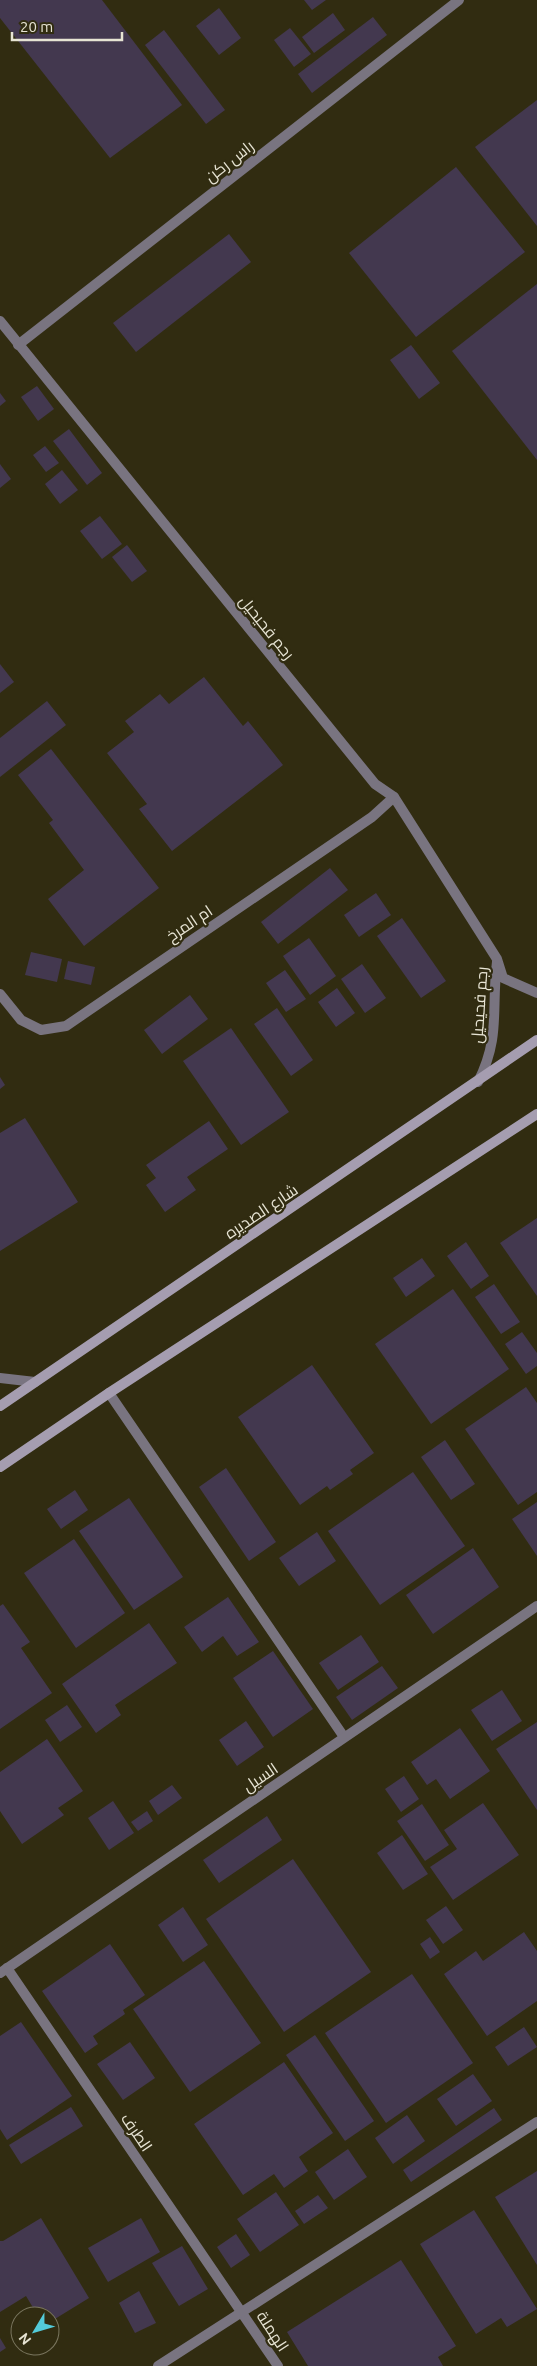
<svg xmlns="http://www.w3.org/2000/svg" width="537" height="2366" font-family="Ubuntu,Cairo,sans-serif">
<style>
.building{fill:#43384f}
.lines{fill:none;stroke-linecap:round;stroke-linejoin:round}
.pedestrian{stroke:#797480;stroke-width:10}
.minor{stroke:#797480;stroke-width:10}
.secondary{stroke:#a59db0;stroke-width:10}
.labels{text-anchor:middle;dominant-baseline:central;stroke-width:4.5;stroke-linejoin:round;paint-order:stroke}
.street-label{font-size:16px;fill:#e7e4d4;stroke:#312c11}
</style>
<rect width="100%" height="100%" fill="#312c11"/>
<g class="building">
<polygon points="0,0 102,0 182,105 110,158 0,18"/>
<polygon points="304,0 326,0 312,10"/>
<polygon points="219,8 241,38 219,55 196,26"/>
<polygon points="333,13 345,30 314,53 302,37"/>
<polygon points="373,17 387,35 312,93 298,74"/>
<polygon points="290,28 311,54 294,67 274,40"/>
<polygon points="164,30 225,110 206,124 145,45"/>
<polygon points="537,100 537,226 475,147"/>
<polygon points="456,167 525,252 416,337 349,253"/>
<polygon points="229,234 251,262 136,352 113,323"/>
<polygon points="537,284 537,460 452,351"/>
<polygon points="411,345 440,383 419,399 390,360"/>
<polygon points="37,386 54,409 38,421 21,397"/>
<polygon points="0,393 6,401 0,406"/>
<polygon points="69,429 102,473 87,485 53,441"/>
<polygon points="45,446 59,463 46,472 33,455"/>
<polygon points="0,464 11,479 0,488"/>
<polygon points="62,470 78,490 60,504 45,484"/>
<polygon points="100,516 122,544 102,559 80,531"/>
<polygon points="127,545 147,571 132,582 112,557"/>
<polygon points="0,664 14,682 0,693"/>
<polygon points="204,677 243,726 248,721 283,765 172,851 139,809 147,804 107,753 134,732 125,721 160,694 169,704"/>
<polygon points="47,701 66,725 0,777 0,738"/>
<polygon points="51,749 159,888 84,946 48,899 84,870 49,823 53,820 18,775"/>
<polygon points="330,868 348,890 278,944 261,922"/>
<polygon points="376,893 391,915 359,937 344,915"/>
<polygon points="402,918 446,981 421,998 377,936"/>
<polygon points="309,938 336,976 310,995 283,956"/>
<polygon points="31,952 62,959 57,982 25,975"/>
<polygon points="68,961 95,967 91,985 64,979"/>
<polygon points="362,964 386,998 365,1013 341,979"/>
<polygon points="285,970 306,999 286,1012 266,983"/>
<polygon points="337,988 355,1013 336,1027 318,1002"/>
<polygon points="190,995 208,1019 162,1054 144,1030"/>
<polygon points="277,1008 313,1060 291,1076 254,1024"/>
<polygon points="231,1028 289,1112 241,1145 183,1061"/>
<polygon points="0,1077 5,1085 0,1089"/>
<polygon points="25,1118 78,1202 0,1251 0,1133"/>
<polygon points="209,1121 228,1149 187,1177 196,1190 165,1212 146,1185 156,1178 146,1165"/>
<polygon points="537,1218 537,1296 500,1243"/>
<polygon points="466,1242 489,1276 471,1289 447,1256"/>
<polygon points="422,1258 435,1276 406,1297 393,1278"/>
<polygon points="494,1284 520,1322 501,1334 475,1297"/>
<polygon points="453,1289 509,1369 431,1424 375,1344"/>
<polygon points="522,1332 537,1353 537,1366 526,1374 505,1344"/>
<polygon points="312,1365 374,1453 350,1470 353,1474 330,1490 327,1486 300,1505 238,1417"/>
<polygon points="526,1387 537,1403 537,1492 518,1505 465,1429"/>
<polygon points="445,1440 475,1484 451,1500 421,1457"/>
<polygon points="226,1468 276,1542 249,1561 199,1487"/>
<polygon points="413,1472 465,1546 380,1605 328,1531"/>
<polygon points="75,1490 88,1510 61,1529 47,1509"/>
<polygon points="129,1498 183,1577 134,1610 79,1531"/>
<polygon points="537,1502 537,1556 512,1519"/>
<polygon points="317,1532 336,1561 299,1586 279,1558"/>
<polygon points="74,1539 125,1613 76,1648 24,1573"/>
<polygon points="473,1548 499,1587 433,1634 406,1595"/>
<polygon points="228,1597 259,1642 237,1656 223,1636 202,1652 184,1627"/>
<polygon points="3,1604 30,1642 21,1648 52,1693 0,1729 0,1606"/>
<polygon points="149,1623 177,1663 115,1705 121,1715 96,1733 62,1684"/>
<polygon points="361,1635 379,1662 338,1690 319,1663"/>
<polygon points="273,1651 313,1709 273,1737 233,1678"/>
<polygon points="382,1666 398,1688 352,1720 336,1697"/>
<polygon points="502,1690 522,1721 492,1741 471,1710"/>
<polygon points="67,1705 82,1727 60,1742 45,1720"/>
<polygon points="246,1721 264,1747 237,1766 219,1740"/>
<polygon points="537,1722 537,1810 496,1749"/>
<polygon points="460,1728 490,1771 450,1799 436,1779 427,1785 411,1762"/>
<polygon points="47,1739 83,1791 58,1808 64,1815 22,1844 0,1811 0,1772"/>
<polygon points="404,1776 419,1799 401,1812 385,1789"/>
<polygon points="172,1785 182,1798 158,1815 149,1801"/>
<polygon points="113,1801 134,1833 109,1850 88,1818"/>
<polygon points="483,1803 519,1855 453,1900 430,1867 457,1849 444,1830"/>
<polygon points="422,1804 449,1845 425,1861 397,1821"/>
<polygon points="147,1811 153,1821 138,1831 131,1822"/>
<polygon points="267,1816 282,1840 219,1883 203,1860"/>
<polygon points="402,1835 428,1874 403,1890 377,1853"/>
<polygon points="293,1859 371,1972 284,2032 206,1919"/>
<polygon points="446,1906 463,1930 443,1944 426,1920"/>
<polygon points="183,1907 208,1945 183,1962 158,1925"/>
<polygon points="524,1932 537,1951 537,2001 487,2036 444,1974 476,1951 483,1961"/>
<polygon points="430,1937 440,1952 430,1959 420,1944"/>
<polygon points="110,1944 145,1995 123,2010 125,2014 93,2036 98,2044 85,2053 42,1991"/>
<polygon points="204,1961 261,2043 190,2092 133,2009"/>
<polygon points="412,1974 473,2063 386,2123 325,2033"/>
<polygon points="21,2022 72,2096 7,2140 0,2129 0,2036"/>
<polygon points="524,2027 537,2047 508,2066 495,2047"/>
<polygon points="315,2035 374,2121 345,2141 286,2055"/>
<polygon points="130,2042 155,2078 123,2100 97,2064"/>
<polygon points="284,2062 333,2133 299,2157 308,2171 284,2188 274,2174 243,2195 194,2124"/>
<polygon points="473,2074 492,2101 456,2126 437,2099"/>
<polygon points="71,2107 83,2126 21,2164 9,2145"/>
<polygon points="494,2108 502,2120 411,2182 403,2170"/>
<polygon points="407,2115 425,2141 393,2164 375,2138"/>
<polygon points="348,2149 367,2177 334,2200 315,2172"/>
<polygon points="537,2171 537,2265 495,2197"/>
<polygon points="276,2192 299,2225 260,2252 237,2219"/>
<polygon points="318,2195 328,2208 304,2224 295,2211"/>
<polygon points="474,2210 537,2309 507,2327 501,2318 476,2334 420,2244"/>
<polygon points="41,2218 89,2298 50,2322 50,2316 38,2316 26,2296 0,2312 0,2241 3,2241"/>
<polygon points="141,2218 160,2252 108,2282 88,2248"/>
<polygon points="236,2234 250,2255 231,2268 217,2247"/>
<polygon points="182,2246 208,2289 179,2306 152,2263"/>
<polygon points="401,2260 456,2346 438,2357 443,2366 308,2366 287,2332"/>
<polygon points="139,2291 156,2323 135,2333 119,2303"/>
<polygon points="0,2338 6,2348 0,2352"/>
</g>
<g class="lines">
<polyline class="pedestrian" points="109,1393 344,1737"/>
<g class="minor">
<polyline points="0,321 375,784 394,797 497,959 503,978 537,993"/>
<polyline points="18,345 459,0"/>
<polyline points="0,994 21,1020 41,1030 66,1026 372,817 394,797"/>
<path d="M478,1082C501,1037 491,1009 497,962"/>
<polyline points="0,1378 35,1382"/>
<polyline points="7,1968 278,2366"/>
<polyline points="0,1973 537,1606"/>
<polyline points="158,2366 537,2122"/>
</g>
<g class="secondary">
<polyline points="0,1406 537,1040"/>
<polyline points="0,1467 109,1393 537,1114"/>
</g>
</g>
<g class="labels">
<g class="street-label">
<text transform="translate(229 161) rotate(-38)">راس ركن</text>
<text transform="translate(267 627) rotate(51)">رجم فحيحيل</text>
<text transform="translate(189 923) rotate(-34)">ام المرخ</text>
<text transform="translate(479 1005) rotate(-86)">رجم فحيحيل</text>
<text transform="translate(261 1211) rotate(-34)">شارع الصديره</text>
<text transform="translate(260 1777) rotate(-34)">السيل</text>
<text transform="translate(137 2132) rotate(56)">الطرف</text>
<text transform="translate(273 2331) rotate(57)">الهملة</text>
</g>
</g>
<g transform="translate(35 2331) rotate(232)"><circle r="24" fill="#312c11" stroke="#7a765f"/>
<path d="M0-4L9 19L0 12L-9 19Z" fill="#53cbda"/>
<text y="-8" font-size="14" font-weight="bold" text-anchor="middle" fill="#e7e4d4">N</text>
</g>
<path d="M12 32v8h110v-8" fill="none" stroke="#e7e4d4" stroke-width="2.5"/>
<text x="20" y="32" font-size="15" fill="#e7e4d4" stroke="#312c11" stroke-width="4" paint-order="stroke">20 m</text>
</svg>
